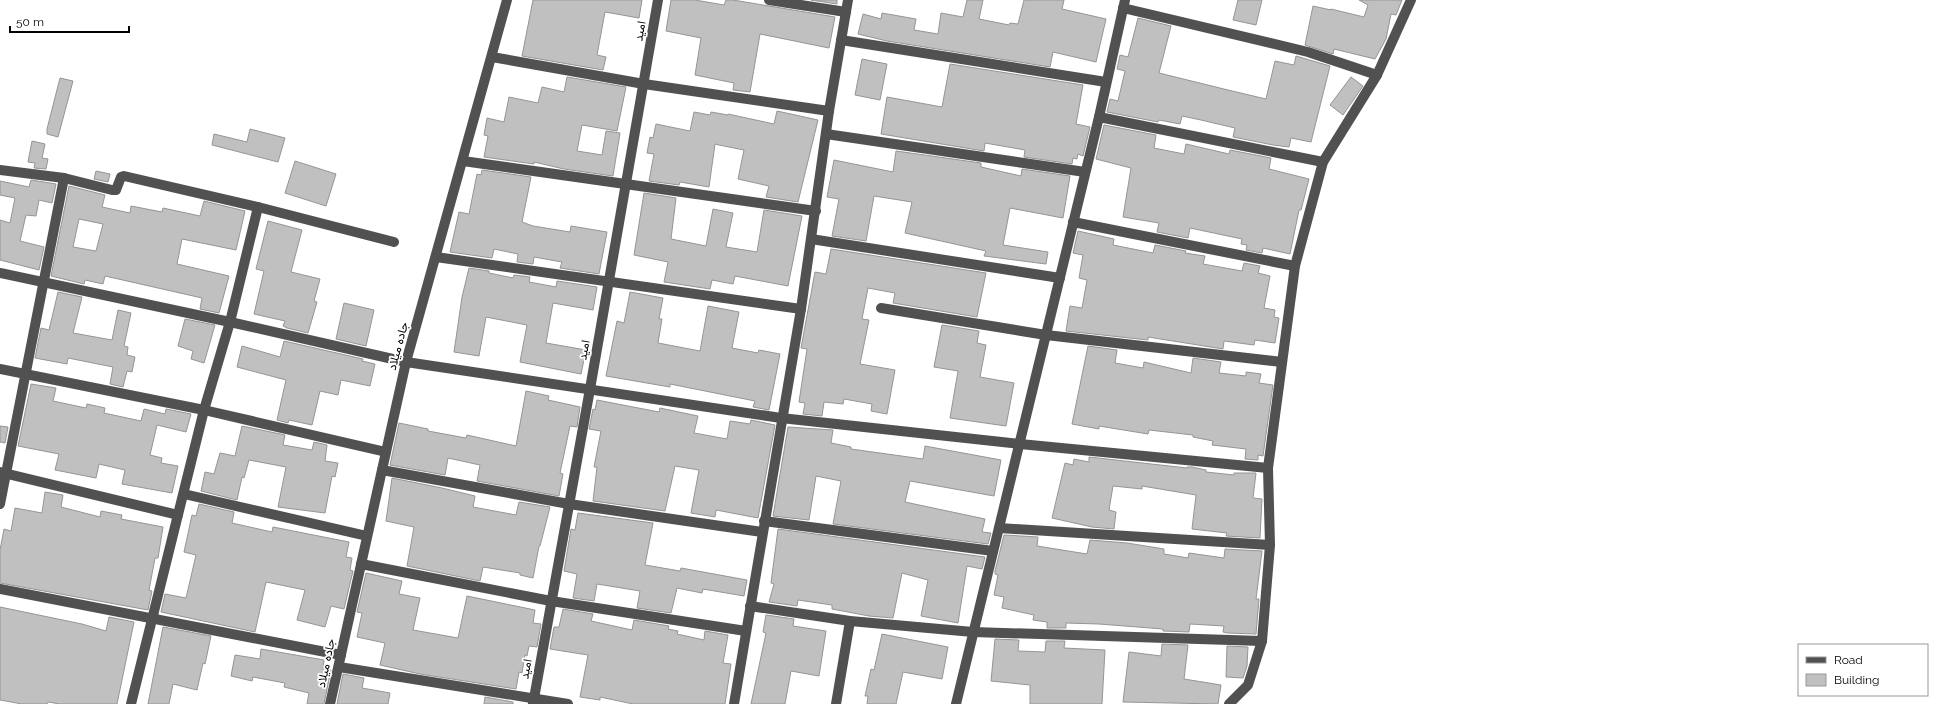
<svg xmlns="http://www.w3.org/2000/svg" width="1936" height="704" font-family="Raleway,Vazirmatn,sans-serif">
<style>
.building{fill:#c0c0c0;stroke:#959595;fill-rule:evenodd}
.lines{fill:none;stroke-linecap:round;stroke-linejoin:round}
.minor{stroke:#515151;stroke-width:10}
.labels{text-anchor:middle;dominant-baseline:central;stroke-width:3.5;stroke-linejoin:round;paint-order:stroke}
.street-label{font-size:12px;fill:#000;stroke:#fff}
</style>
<rect width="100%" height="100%" fill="#fff"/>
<g class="building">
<polygon points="533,0 642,0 639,18 605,12 597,55 606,57 603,70 522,56"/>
<polygon points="671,0 695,0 724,5 726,0 733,0 835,17 829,48 760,34 750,92 733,90 734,83 695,75 701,38 666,31"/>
<polygon points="811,0 837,0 837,4"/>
<polygon points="967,0 983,0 979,19 1009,25 1010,23 1018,24 1024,0 1064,0 1062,9 1106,19 1096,62 1053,52 1050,67 887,41 858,34 863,14 881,19 882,13 916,19 914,30 938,34 941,13 963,17"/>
<polygon points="1238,0 1262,0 1256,25 1233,20"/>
<polygon points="1359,0 1402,0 1396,15 1391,14 1386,39 1375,59 1334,49 1333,54 1305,45 1313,6 1331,10 1331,9 1364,17 1368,5"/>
<polygon points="1138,18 1171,26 1159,73 1228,90 1266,99 1275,61 1294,65 1296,56 1330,66 1311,142 1291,138 1289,147 1273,145 1233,137 1235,128 1201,120 1182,116 1180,124 1159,120 1158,122 1107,112 1110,99 1118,101 1125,71 1117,69 1120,55 1128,57"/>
<polygon points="862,59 887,64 880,100 855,95"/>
<polygon points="950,64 1083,85 1076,124 1090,127 1083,156 1078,154 1077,159 1073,158 1072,164 1024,157 1025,150 985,143 984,151 881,134 887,97 942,107"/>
<polygon points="567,77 626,87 617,131 582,125 577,151 602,155 606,131 620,133 613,176 564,169 534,162 534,164 484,157 488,136 484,135 487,118 504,122 509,97 538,103 542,87 564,92"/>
<polygon points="1351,77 1363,86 1343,115 1330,105"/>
<polygon points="60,78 73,81 58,137 47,134 47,129"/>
<polygon points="777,111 818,120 798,202 766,197 769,186 738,179 744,150 719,145 715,144 709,187 680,182 679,185 649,181 654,154 647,153 650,137 653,138 656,124 690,131 694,112 710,115 711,112 728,115 728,114 774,124"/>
<polygon points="1104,125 1156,135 1154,148 1184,154 1186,144 1229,154 1230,150 1271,158 1269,169 1309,179 1301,210 1299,210 1290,254 1263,248 1262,253 1246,250 1247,245 1241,244 1242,239 1190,228 1188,238 1157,232 1159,223 1123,217 1131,168 1096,159"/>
<polygon points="250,129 285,138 278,162 212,145 214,134 247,142"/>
<polygon points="32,141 45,144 42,158 48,159 46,169 34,168 35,163 28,162"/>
<polygon points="896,151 981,163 981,167 1021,176 1022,169 1070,176 1063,218 1010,208 1003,245 1048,252 1046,264 984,256 986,251 905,233 912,202 874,196 866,241 832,236 839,199 827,197 834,160 893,172"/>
<polygon points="295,161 336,174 326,206 285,193"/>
<polygon points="482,170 531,177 522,222 533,226 570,232 571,226 607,232 599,274 560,268 562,262 534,257 533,264 517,262 518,254 494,249 492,258 450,252 459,212 469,214 477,174 481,175"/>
<polygon points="96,171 110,174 108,182 94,179"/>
<polygon points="31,180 56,184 52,203 39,200 36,216 26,215 20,241 44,247 39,270 0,260 0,220 10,223 15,198 0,195 0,181 29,187"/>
<path d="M69,186L105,195L102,207L130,213L131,206L162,212L163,208L200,216L204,201L245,211L236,250L182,239L177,264L229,276L219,313L200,309L202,298L105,276L103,284L85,280L84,284L51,276ZM79,219L103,224L96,251L73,247Z"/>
<polygon points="644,193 676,198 671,239 706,246 713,209 733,213 726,247 757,252 764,210 802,216 788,286 735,276 733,284 712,280 710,289 664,282 668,262 634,255"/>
<polygon points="268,221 302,230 291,272 320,279 314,301 317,302 308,333 287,328 283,326 285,321 254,314 264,271 256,269"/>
<polygon points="1078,231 1114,239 1113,245 1153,253 1155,245 1186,251 1185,253 1205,256 1203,264 1242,271 1244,263 1260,266 1258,273 1270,276 1264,308 1275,310 1274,317 1279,318 1275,343 1255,340 1254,345 1224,341 1223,349 1148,337 1148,340 1066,331 1070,306 1082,308 1087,280 1079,278 1083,255 1073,253"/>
<polygon points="831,249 986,273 977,317 893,303 895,293 868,288 862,319 869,320 860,364 895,370 887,414 871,411 872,404 844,399 843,404 824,402 822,416 803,414 805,403 799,402 807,349 801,348 815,272 826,274"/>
<polygon points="469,268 489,271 489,273 513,278 514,275 530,277 529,282 556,287 557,281 597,287 593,310 553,303 546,343 586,350 581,374 520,362 527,325 486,317 479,356 454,352 462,297"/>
<polygon points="58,292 82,297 73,333 112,340 118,310 131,313 124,346 128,347 127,355 135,357 132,372 127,371 123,387 110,384 113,367 68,358 67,364 35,358 41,328 49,330"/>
<polygon points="630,292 663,298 659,319 662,319 658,343 700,351 708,306 739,312 732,348 758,353 759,350 780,354 769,410 753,407 755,401 670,384 670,387 606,376 617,321 624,323"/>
<polygon points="344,303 374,310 366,346 336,339"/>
<polygon points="185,319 215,325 204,363 191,359 193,351 178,346"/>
<polygon points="942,325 979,331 977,343 986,345 980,377 1014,383 1006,426 950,418 958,371 934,367"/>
<polygon points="284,341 363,359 362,361 375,364 370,386 341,380 338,395 320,391 312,425 289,420 288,423 277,420 286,380 237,367 242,346 280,357"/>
<polygon points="1088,346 1117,350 1115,363 1143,368 1144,362 1191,373 1193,358 1221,362 1219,373 1246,376 1246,372 1261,374 1259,383 1273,385 1263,456 1258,455 1258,460 1245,459 1246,449 1212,445 1213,441 1193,437 1193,435 1149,430 1148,434 1099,426 1099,429 1072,424"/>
<polygon points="31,384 56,388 53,401 86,408 87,404 105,408 104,413 141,421 144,409 165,414 166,409 191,414 186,432 157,425 150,455 162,458 161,463 178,466 172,493 122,484 125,470 99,464 96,478 55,470 59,454 18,446"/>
<polygon points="526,391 549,396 548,400 580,407 577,427 570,426 560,473 563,474 559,496 477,481 480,465 448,458 445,475 390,465 399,423 428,429 428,431 466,438 467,435 516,446"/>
<polygon points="597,400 659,412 660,408 698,416 694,433 727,439 730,421 750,424 751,420 775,425 758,518 716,510 715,517 691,513 699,470 675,466 665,511 593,501 597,467 594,467 601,431 589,429 593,409 595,410"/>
<polygon points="0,426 8,427 5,443 0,442"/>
<polygon points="242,426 285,435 283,445 312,450 314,442 327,445 325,461 338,463 335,477 332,476 325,513 278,507 286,467 249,460 244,478 242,477 237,500 201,491 205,472 214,474 220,453 235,456"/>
<polygon points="788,427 833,430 831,443 851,447 851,449 923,459 925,446 1001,460 994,496 910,481 905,502 985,519 982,532 991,533 988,544 833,524 841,481 816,476 809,520 773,516"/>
<polygon points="1089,457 1187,468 1187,467 1192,467 1206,470 1206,472 1234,475 1234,473 1256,473 1253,498 1262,499 1260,538 1226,536 1227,533 1192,529 1196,495 1142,486 1142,489 1113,486 1109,510 1116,512 1114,529 1092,527 1052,518 1065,463 1073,465 1074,459 1089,462"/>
<polygon points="392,478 442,488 475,496 473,507 516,515 519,502 550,507 540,546 539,546 533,578 520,575 520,573 483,567 480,581 407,566 414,527 386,521"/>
<polygon points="45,492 63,495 61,507 100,517 101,511 122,515 121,519 163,527 158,558 155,558 149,590 152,591 148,610 0,583 0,550 4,529 11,531 15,508 42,513"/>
<polygon points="199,504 234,512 232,523 272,532 273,527 349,542 346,557 352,558 350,570 353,571 344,609 331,606 325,627 297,620 305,590 266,582 255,632 161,612 165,594 186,598 196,555 184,552 192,515 196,516"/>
<polygon points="578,513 653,523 645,565 680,571 681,568 747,580 744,596 703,589 702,593 677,588 671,613 637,608 640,591 597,584 594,601 573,598 577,574 564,571 571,529 575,530"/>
<polygon points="778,529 985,557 982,569 967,566 958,623 921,616 928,580 902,573 893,618 869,616 832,609 832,605 798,600 797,606 769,602 774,584 771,583"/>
<polygon points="1004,535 1038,537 1037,546 1087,554 1090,540 1127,543 1164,549 1164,554 1188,558 1189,553 1224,558 1225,549 1262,551 1256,599 1259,599 1256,634 1227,633 1223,632 1224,626 1190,624 1189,632 1163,631 1163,629 1099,624 1066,623 1066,628 1047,628 1047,622 1033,620 1034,615 1002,608 1004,597 994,595 998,575 995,574 995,571"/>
<polygon points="366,573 402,581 399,594 420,598 413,630 458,638 467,596 535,610 533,623 541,624 537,647 529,646 527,656 525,655 522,673 519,672 516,689 420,674 380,665 385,643 357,637 362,613 357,612"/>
<polygon points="0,607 82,624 106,631 109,617 134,622 117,704 60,704 48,702 47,704 22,704 0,700"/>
<polygon points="563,609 593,614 591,621 632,630 634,620 669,626 668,629 678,631 677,634 704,640 705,631 728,635 723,663 731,664 725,704 633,704 600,697 600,700 580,697 588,655 550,649 554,627 559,627"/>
<polygon points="766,615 794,619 793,626 826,631 819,676 791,671 785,704 751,704 766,633 763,632"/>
<polygon points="163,627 211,636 205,664 203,663 197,690 173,684 169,704 148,704"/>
<polygon points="882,634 948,647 942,679 903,672 896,704 867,704 868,696 865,696 871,669 874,670"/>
<polygon points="995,639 1019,640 1018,651 1045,652 1046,641 1065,641 1064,648 1105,650 1102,704 1030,704 1030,685 991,681"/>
<polygon points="1162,644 1188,645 1184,679 1221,685 1218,704 1123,702 1129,652 1161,656"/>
<polygon points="1227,646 1248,647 1247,666 1243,678 1226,677"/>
<polygon points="261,649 324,660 323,669 331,670 324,704 307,704 309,693 284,687 285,683 253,677 252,681 231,676 235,655 260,659"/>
<polygon points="343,674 364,678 362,688 390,693 388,704 337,704"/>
<polygon points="485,697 513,702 513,704 484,704"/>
</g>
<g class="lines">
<g class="minor">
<polyline points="769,0 846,12"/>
<polyline points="1123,8 1308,52 1377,75"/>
<polyline points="841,40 1106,82"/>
<polyline points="492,57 644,84 829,111"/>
<polyline points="1099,117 1323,162"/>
<polyline points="826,134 1085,172"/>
<polyline points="463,161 816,211"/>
<polyline points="0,170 64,178 112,190 116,190 121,177 124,176 258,207 394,242"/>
<polyline points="1073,222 1295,266"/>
<polyline points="811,239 1060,278"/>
<polyline points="436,257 801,309"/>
<polyline points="0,273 230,322 406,362 781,418 1020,444 1268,468"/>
<polyline points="881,308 1046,335 1282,362"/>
<polyline points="0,369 204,410 386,452"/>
<polyline points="382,470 569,504 762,532"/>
<polyline points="0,472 178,515"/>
<polyline points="184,494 367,536"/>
<polyline points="0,504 64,178"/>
<polyline points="764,521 993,551"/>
<polyline points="999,528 1270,545"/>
<polyline points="361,564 551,601 746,631"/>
<polyline points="0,589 341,655"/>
<polyline points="750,606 850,621 973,632 1262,641"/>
<polyline points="339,667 568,704"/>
<polyline points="131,704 204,410 230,322 258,207"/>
<polyline points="330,704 406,362 507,0"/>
<polyline points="533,704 590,389 658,0"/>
<polyline points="734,704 801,309 829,111 848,0"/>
<polyline points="836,704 850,621"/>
<polyline points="956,704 1099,117 1125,0"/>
<polyline points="1229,704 1248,685 1262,641 1270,545 1268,468 1295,266 1323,162 1377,75 1411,0"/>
</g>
</g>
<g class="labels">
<g class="street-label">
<text transform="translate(640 31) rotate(-80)">امید</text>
<text transform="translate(398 346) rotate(-75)">جاده میلاد</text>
<text transform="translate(584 350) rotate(-80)">امید</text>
<text transform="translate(326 663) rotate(-78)">جاده میلاد</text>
<text transform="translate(526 669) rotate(-80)">امید</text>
</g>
</g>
<rect x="1798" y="644" width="130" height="52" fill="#ffffff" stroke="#999999"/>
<rect x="1806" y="657" width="20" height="6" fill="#515151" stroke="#999999"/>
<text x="1834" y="664" font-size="12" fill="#000000">Road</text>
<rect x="1806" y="674" width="20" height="12" fill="#c0c0c0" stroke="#999999"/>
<text x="1834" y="684" font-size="12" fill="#000000">Building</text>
<path d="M10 26v6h119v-6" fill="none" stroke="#000000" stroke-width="2"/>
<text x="16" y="26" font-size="12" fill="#000000" stroke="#ffffff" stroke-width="3" paint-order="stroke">50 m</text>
</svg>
